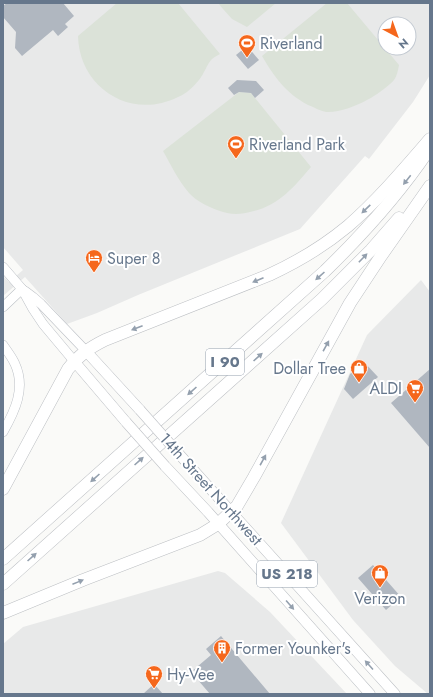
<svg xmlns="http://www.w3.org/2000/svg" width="433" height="697" font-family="Jost,sans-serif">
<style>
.built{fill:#e8e9e9;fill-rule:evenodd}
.green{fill:#dbe2d8}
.building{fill:#b0b7c0}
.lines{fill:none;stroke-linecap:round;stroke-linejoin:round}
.secondary-casing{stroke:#bcc0c6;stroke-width:10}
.primary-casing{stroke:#bdc0c5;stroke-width:11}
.highway-casing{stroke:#bcbfc3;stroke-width:13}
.secondary{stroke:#fff;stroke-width:9}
.primary{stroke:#fff;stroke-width:10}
.highway{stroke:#fff;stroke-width:12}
.primary-bridge-casing{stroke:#bdc0c5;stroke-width:11;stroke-linecap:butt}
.primary-bridge{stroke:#fff;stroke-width:10}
.oneway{fill:#94a0ae}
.labels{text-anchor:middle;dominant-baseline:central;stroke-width:4;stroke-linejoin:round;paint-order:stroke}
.shield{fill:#fff;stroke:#94a0ae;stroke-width:1}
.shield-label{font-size:15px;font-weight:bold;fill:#66778c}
.poi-label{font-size:16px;fill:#66778c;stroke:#fff;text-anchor:start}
.street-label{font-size:16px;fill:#66778c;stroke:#fff}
</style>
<rect width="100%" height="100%" fill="#fafaf8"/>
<g class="built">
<path d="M3,3H430V75L413,102L369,159L365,156L300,229L138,295L97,313L67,324L25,277L3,296V276L9,282L23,270L3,247ZM385,24H409V48H385Z"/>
<polygon points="421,280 430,292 430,694 428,694 395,666 353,620 281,523 367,335"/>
<polygon points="218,571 225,573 270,612 347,694 3,694 3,644 23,627"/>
</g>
<g class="green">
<path d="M117,3H178L220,54C217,56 214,57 212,59C207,64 204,74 199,80C193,87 186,94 178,97C130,121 79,87 78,36Z"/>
<polygon points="218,3 276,3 247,27 232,19 223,9"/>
<path d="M327,3H347L399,65C398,70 397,76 394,80C390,85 374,97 367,100C356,106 338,113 326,112C320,111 314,107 308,105C286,93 275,78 262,56Z"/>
<path d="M239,92L251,93L311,167C295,186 279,205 254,211C239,215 231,215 217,210C207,206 196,201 189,193C178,180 171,165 163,151Z"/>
</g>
<g class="building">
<polygon points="7,3 63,3 74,16 65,24 68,27 58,36 53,30 22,56 15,48 16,32 3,17 3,6"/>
<polygon points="247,46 259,60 248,69 236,55"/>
<polygon points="237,80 256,81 264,90 255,98 251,93 239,92 234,95 228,88"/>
<polygon points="364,362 378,377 353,399 344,389 350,374"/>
<polygon points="430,369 430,448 391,403"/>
<polygon points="373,565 401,597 386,610 358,578"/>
<polygon points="221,636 270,694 210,694 191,672 211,655 206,649"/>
<polygon points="154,684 163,694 143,694"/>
</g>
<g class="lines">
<g class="secondary-casing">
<g id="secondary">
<polyline points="3,267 22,289 33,309 43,324 74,361"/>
<polyline points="25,291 33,297 41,304 85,350"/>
<polyline points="3,307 22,289"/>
<path d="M3,345C7,351 12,357 15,364C26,388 15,411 3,432"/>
</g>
</g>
<g class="primary-casing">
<g id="primary">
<polyline points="85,350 140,410"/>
<polyline points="74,361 126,422"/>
<polyline points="179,454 395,694"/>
<polyline points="165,466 208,512 370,694"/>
</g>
</g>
<g class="highway-casing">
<g id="highway">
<path d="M3,489L68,369C79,355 89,348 105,340L269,275C297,262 324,246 348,226C378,200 404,169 430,139"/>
<path d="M3,559L325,271C364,233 400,193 430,148"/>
<polyline points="3,584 322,299 371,250 399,218"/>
<polyline points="3,613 83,580 200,535 218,524 237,506 254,477 350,303 381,256 430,186"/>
</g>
</g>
<use href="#secondary" class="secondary"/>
<use href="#primary" class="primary"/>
<use href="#highway" class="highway"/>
<g class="primary-bridge-casing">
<g id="primary-bridge">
<polyline points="140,410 179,454"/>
<polyline points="126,422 165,466"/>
</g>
</g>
<use href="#primary-bridge" class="primary-bridge"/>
</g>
<defs><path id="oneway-solid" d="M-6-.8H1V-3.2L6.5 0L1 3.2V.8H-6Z"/></defs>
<g class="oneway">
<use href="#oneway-solid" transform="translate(407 180) rotate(128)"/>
<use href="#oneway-solid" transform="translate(366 209) rotate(136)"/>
<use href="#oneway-solid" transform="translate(363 258) rotate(-46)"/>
<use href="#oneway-solid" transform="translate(320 276) rotate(138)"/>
<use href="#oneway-solid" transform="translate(258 280) rotate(157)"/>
<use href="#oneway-solid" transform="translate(137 328) rotate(159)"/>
<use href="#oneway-solid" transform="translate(326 346) rotate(-61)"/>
<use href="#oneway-solid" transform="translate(258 357) rotate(-42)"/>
<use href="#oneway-solid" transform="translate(192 391) rotate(138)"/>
<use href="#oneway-solid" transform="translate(263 460) rotate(-61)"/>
<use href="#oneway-solid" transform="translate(139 461) rotate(-42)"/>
<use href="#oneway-solid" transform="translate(95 478) rotate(138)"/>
<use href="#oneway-solid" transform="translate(32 557) rotate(-42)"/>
<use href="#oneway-solid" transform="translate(78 582) rotate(-22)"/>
<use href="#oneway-solid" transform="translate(290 605) rotate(49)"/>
<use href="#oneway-solid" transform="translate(369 665) rotate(-132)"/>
</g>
<defs>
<g id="stadium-pin" transform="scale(0.9)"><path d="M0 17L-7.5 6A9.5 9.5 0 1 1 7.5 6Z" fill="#f5671c" stroke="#fff"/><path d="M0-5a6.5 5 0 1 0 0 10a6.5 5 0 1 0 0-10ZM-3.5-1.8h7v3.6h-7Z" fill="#fff"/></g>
<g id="hotel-pin" transform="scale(0.9)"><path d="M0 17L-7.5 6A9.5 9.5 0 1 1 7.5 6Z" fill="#f5671c" stroke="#fff"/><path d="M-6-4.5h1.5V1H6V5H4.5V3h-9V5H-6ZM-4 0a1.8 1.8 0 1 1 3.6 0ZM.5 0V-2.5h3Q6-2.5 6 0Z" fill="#fff"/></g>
<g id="shop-pin" transform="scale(0.9)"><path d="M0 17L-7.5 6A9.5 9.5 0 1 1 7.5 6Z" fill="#f5671c" stroke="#fff"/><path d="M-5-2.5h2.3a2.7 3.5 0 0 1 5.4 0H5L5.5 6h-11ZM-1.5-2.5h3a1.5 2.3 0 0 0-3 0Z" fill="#fff"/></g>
<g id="supermarket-pin" transform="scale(0.9)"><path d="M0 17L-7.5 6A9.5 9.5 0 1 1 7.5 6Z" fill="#f5671c" stroke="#fff"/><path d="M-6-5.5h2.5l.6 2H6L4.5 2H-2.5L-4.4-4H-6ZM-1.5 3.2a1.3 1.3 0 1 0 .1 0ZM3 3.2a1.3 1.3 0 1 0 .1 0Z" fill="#fff"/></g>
<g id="building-pin" transform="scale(0.9)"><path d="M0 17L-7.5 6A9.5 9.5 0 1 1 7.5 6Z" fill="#f5671c" stroke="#fff"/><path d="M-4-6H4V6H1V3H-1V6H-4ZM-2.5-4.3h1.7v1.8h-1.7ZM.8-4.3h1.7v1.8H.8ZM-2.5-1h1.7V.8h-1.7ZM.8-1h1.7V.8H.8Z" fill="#fff"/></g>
</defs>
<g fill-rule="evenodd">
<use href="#stadium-pin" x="247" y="43"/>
<use href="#stadium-pin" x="236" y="144"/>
<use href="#hotel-pin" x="94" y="258"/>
<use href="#shop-pin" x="359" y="368"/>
<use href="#supermarket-pin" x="415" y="388"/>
<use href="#shop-pin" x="380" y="573"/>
<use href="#building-pin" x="222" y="648"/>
<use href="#supermarket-pin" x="154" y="674"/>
</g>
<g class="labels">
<g class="shield">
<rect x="206" y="349" width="38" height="26" rx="3"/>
<rect x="257" y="561" width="60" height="26" rx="3"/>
</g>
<g class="shield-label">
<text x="225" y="362">I 90</text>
<text x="287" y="574">US 218</text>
</g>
<g class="poi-label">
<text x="260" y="43">Riverland</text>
<text x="249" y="144">Riverland Park</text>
<text x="107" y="258">Super 8</text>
<text x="346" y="368" text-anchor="end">Dollar Tree</text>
<text x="402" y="388" text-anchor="end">ALDI</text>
<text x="380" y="598" text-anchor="middle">Verizon</text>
<text x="235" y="648">Former Younker's</text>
<text x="167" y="674">Hy-Vee</text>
</g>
<g class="street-label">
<text transform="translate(211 489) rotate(48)">14th Street Northwest</text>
</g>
</g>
<rect width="433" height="697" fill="none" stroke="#66778c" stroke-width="8"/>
<g transform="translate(397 36) rotate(139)"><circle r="19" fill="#ffffff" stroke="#c2c9d1"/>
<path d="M0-3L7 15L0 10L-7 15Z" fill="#f5671c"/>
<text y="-6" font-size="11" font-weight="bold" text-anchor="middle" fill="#66778c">N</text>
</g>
</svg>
